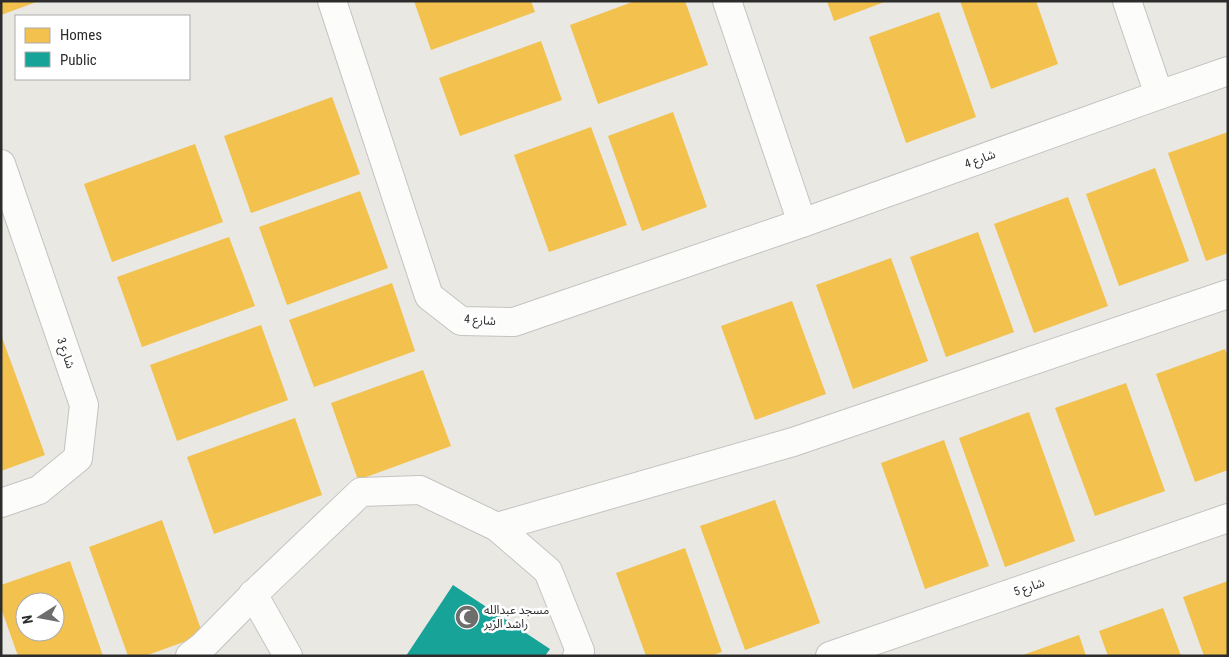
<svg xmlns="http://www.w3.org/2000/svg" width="1229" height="657" font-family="'Roboto Condensed','Noto Sans Arabic',sans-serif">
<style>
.homes{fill:#f2c14e;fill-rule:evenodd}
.public{fill:#17a398}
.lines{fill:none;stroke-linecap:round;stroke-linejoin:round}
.minor-casing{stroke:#c4c3c2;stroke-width:30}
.minor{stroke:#fcfcfb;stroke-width:28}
.labels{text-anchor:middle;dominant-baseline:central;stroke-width:5;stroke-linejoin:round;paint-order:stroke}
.street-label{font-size:12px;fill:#2c2c2c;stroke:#fff}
.poi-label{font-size:12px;fill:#2c2c2c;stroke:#fff;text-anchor:start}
</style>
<rect width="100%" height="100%" fill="#e9e8e3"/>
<g class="homes">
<polygon points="1,1 39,1 1,15"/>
<polygon points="414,1 531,1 535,12 431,50"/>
<polygon points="635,1 685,1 708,65 598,104 570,25"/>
<polygon points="827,1 887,1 834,21"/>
<polygon points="960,1 1036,1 1058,64 991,89"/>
<polygon points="939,12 976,117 906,143 869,37"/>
<polygon points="541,41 562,100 460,136 439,78"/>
<polygon points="332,97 360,174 251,213 224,136"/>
<polygon points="673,112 707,207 642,231 608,136"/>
<polygon points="591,127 627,225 549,252 514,155"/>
<polygon points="1228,132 1228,253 1206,261 1168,153"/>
<polygon points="195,144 223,222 112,262 84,184"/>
<polygon points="1155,168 1189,261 1119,286 1086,194"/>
<polygon points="360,191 388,268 287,305 259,227"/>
<polygon points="1068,197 1108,306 1034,333 994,224"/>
<polygon points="978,232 1014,332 946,357 910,257"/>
<polygon points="229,237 255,306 142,347 117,277"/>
<polygon points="891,258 928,361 853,389 816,285"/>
<polygon points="392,283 415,351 314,387 289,320"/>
<polygon points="792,301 826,394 755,420 721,326"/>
<polygon points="261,325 288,400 177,441 150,365"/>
<polygon points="1,335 45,455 1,471"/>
<polygon points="1225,349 1228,357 1228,470 1195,482 1156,374"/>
<polygon points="423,370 451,446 358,480 331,403"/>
<polygon points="1126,383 1165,491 1095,516 1055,408"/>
<polygon points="1029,412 1075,541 1005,567 959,438"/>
<polygon points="295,418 322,495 214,534 187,457"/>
<polygon points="944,440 989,566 925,589 881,463"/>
<polygon points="775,500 820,623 745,650 700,526"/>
<polygon points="162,520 203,635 145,656 128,656 89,547"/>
<polygon points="685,548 722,652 711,656 646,656 616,573"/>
<path d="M70,561L103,656H18L1,608V585ZM25,602H55V632H25Z"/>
<polygon points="1228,581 1228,656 1204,656 1183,597"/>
<polygon points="1163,608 1181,656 1108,656 1099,631"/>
<polygon points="1079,635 1086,656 1023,656 1023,655"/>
</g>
<polygon class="public" points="453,585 550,649 545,656 406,656"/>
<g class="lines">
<g class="minor-casing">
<g id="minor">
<polyline points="332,1 429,296 461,321 514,322 802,223 1159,95 1228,71"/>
<polyline points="727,1 802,223"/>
<polyline points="1127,1 1159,95"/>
<polyline points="1,164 84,405 78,458 39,490 1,503"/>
<polyline points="497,527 793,442 1228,294"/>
<polyline points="253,594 288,656"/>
<polyline points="190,656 202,647 260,588 361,492 420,490 497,527 548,571 580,651 577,656"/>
<polyline points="830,656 1228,518"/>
</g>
</g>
<use href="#minor" class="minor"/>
</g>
<defs>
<g id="mosque-disc" transform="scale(1.25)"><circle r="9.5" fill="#6e6e6c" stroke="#fff"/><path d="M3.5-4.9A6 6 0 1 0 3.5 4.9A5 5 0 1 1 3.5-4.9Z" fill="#fff"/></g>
</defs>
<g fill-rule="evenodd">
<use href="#mosque-disc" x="467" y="617"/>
</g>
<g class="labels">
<g class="street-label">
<text transform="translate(980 159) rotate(-20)">شارع 4</text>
<text transform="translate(480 320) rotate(4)">شارع 4</text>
<text transform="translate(66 353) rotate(71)">شارع 3</text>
<text transform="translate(1029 587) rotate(-19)">شارع 5</text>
</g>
<g class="poi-label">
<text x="484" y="610">مسجد عبدالله<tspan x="484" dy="14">راشد الزير</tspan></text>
</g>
</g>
<rect width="1229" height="657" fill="none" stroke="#2c2c2c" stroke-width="5"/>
<rect x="15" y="15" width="175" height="65" fill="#ffffff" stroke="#ababab"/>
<rect x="25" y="28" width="25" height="15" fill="#f2c14e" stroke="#ababab"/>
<text x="60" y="40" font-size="15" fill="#2c2c2c">Homes</text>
<rect x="25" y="52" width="25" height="15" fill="#17a398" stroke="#ababab"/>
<text x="60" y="65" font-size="15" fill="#2c2c2c">Public</text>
<g transform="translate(40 617) rotate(259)"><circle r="24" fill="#ffffff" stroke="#ababab"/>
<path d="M0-4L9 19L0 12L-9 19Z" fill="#6e6e6c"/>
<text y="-8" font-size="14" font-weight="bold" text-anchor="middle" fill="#2c2c2c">N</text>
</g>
</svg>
